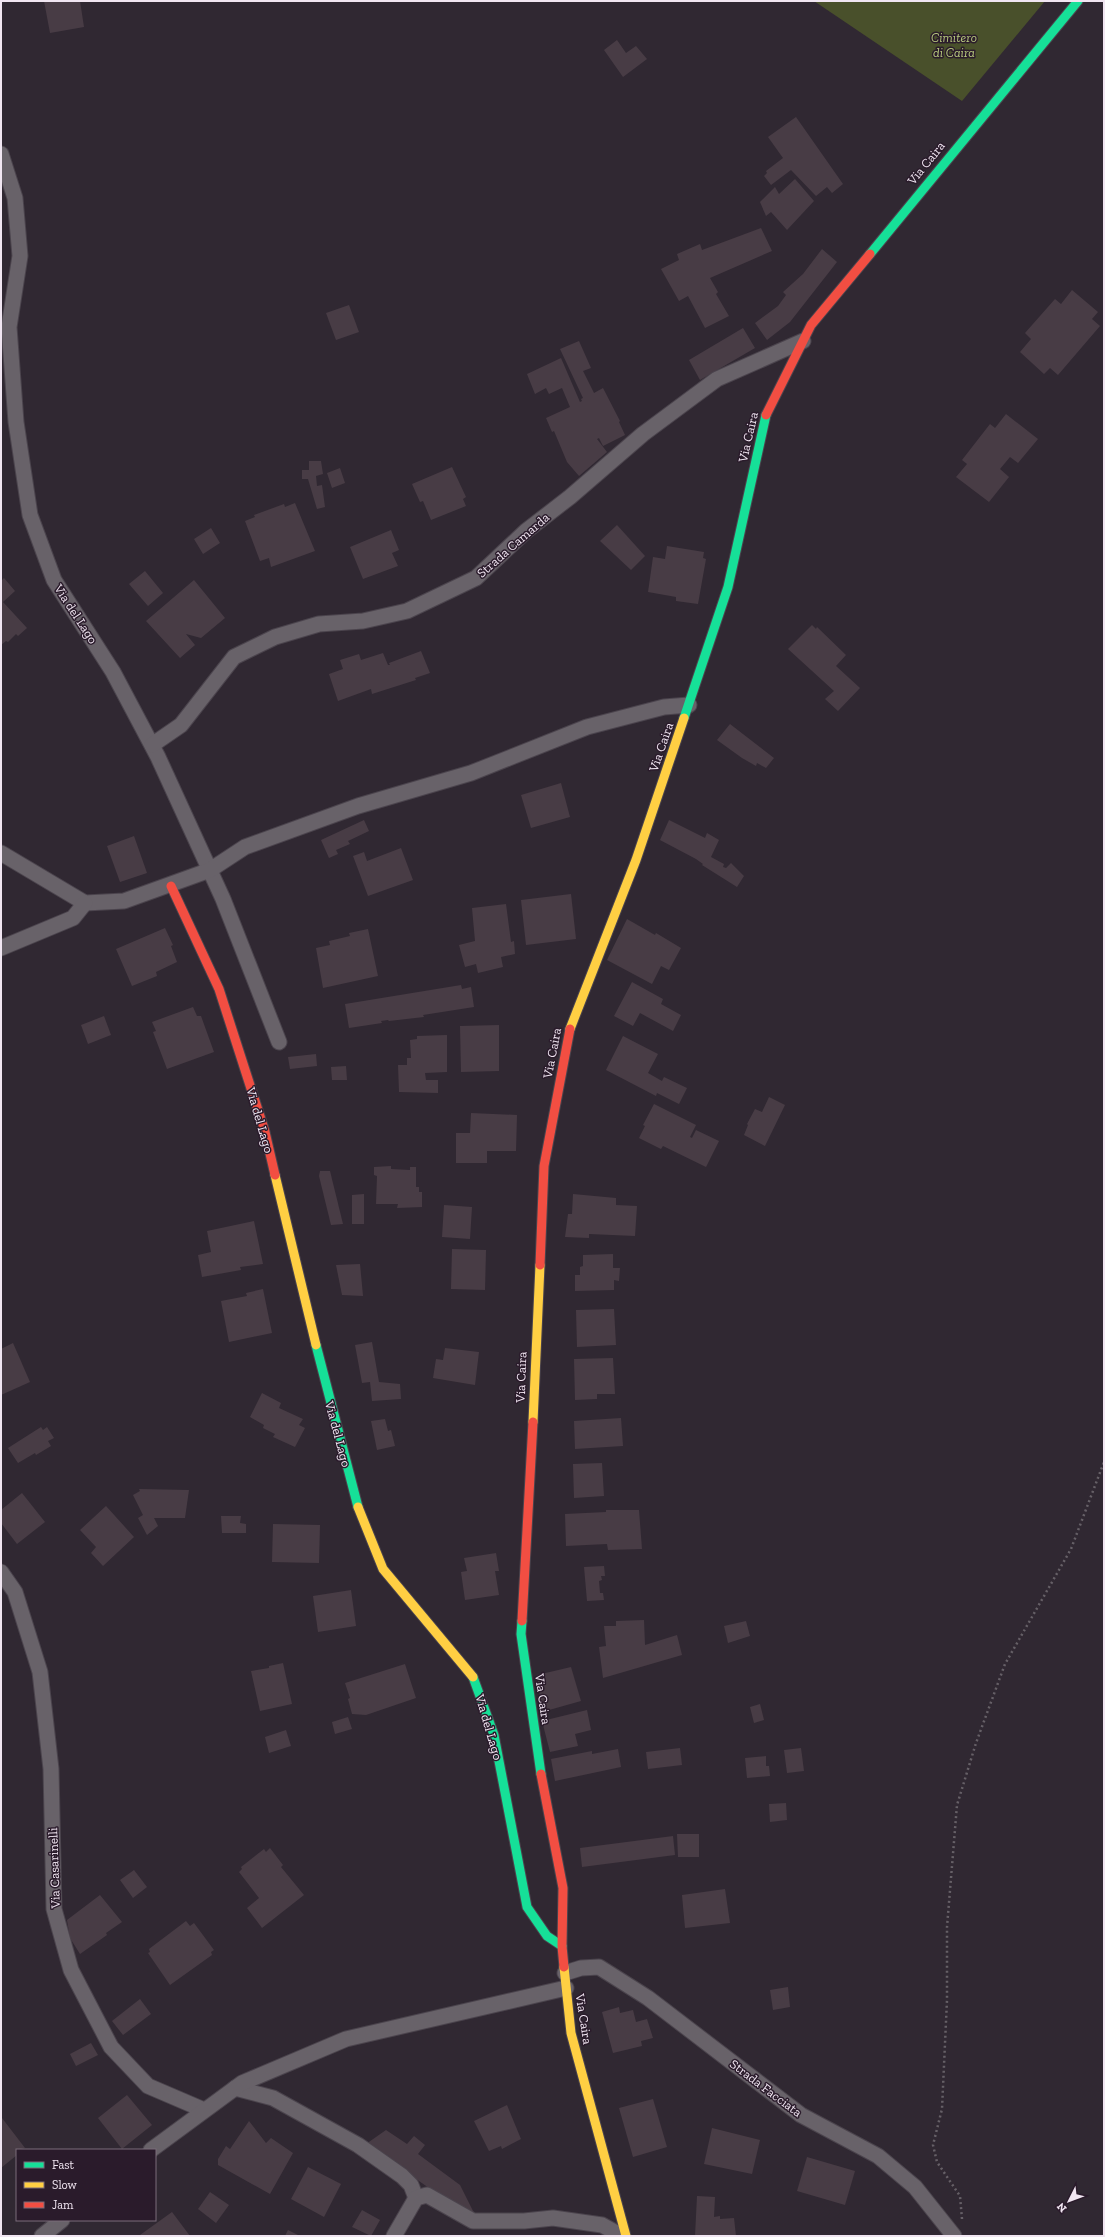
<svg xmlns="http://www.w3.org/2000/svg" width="1105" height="2237" font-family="'Zilla Slab',serif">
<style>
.green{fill:#49502b}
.building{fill:#483c45}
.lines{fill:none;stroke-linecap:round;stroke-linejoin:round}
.street-casing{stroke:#4b444d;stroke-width:17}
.fast-casing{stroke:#4b444d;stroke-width:11}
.slow-casing{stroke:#4b444d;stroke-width:11}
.jam-casing{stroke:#4b444d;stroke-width:11}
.path{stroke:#666067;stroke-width:2.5;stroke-dasharray:2 3;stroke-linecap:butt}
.street{stroke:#686269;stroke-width:15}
.fast{stroke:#16e098;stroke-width:9}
.slow{stroke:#ffcf43;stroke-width:9}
.jam{stroke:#f24e42;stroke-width:9}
.labels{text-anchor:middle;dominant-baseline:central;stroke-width:3;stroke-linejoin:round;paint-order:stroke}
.park-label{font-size:13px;font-style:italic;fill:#b7c97d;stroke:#2a1b2b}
.street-label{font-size:13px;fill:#f1e6f2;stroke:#2a1b2b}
</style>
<rect width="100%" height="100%" fill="#302832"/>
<polygon class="green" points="814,1 1045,1 962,101"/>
<g class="building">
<polygon points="44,1 80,1 84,27 50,33"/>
<polygon points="617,40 626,53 636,46 647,59 623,77 604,50"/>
<polygon points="796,117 843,184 832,193 827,187 816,196 791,170 771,185 764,176 767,173 766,171 783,158 768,137"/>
<polygon points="795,179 814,201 787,230 771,212 766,216 760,202 775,187 779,194"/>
<polygon points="761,228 772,251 710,278 718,292 716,294 729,316 705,328 688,296 679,301 661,269 679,260 677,254 700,244 702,250"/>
<polygon points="822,249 837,262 790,322 767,340 755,323 778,306 786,295 783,292 803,274"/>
<polygon points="1072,290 1098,312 1092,319 1100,326 1058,375 1050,368 1044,374 1020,352 1031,339 1025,333 1055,299 1061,304"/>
<polygon points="349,305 359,332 336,340 326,313"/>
<polygon points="743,328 755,348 700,380 689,360"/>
<polygon points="579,341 591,368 583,371 594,393 603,388 620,421 619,422 625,435 603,446 599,438 597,439 607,452 579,476 567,462 554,431 552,432 546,418 570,407 562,388 549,394 546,388 535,394 527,374 561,358 580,402 582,401 581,399 583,398 560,349"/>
<polygon points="1006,414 1038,439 1018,463 1010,457 1000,469 1009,477 989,502 956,477 967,464 962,460 990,424 995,428"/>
<polygon points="309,461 321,461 323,474 316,476 317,486 322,485 325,507 317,509 308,479 302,479 302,470 309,470"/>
<polygon points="452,467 466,497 463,499 466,506 431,520 423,501 420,502 412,484"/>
<polygon points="340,468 345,483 332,488 327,473"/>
<polygon points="295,503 315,551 271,567 269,558 260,561 245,521 255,517 254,515 284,504 285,507"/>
<polygon points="617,525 645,556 631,570 600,541"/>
<polygon points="211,528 220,543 203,554 194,539"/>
<polygon points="391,530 399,550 392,553 398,566 363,579 350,547"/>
<polygon points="667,546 704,552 703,558 706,559 698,604 676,601 676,597 648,592 653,557 665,559"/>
<polygon points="145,571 163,593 148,606 129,584"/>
<polygon points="4,578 15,591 3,602 27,628 18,636 16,634 8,642 6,641 1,645 1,581"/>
<polygon points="194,580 225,618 201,638 186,634 195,645 180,658 146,621"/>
<polygon points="812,625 816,629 817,627 846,655 836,666 860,688 838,711 825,699 834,691 788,649"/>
<polygon points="421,651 430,673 415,678 416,680 372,694 371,689 338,701 329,674 343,669 340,660 359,654 361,660 383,653 388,665 390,665 389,663"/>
<polygon points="730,724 774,758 766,768 757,763 756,766 742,758 717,740"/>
<polygon points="561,783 570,817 531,828 521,795"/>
<polygon points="364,820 369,831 348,841 350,844 336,850 338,854 329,858 321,840"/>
<polygon points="669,820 705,838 707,833 719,840 711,857 724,864 723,867 726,868 731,863 744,876 737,887 702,865 703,864 696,859 660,840"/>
<polygon points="134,836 147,873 120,882 107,846"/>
<polygon points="401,848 413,880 368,896 353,856 364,852 367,861"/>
<polygon points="571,894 576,939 526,945 521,900"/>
<polygon points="506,904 511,942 514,941 515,954 501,957 503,967 478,973 476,964 465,967 459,945 475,941 472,908"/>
<polygon points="627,919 655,935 656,933 681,948 669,970 661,966 652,984 607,960"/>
<polygon points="165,928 173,945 171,946 177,962 156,972 157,976 132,986 116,949"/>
<polygon points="368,929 378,976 323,988 316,948 330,945 329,941 350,936 349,933"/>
<polygon points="632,982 663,999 661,1004 681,1015 673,1031 640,1013 633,1026 614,1016"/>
<polygon points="461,985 462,989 471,987 474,1007 423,1015 424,1017 389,1021 388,1020 381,1021 382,1023 349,1028 345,1004"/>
<polygon points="193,1007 197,1016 201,1016 214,1052 167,1069 153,1032 156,1031 152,1022"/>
<polygon points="104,1016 111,1035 88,1044 81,1025"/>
<polygon points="499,1025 499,1071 461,1072 460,1026"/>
<polygon points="447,1035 447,1072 425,1073 426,1080 438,1080 438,1093 399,1092 398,1065 407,1065 407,1058 411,1058 410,1040 417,1039 417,1036"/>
<polygon points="623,1036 658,1054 648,1073 662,1081 664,1077 687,1088 679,1104 657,1093 656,1096 606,1070"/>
<polygon points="316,1054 317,1066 290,1069 288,1057"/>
<polygon points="346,1066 347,1080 332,1080 331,1067"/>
<polygon points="769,1097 785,1105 765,1146 744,1135 748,1125 747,1124 755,1109 762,1112"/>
<polygon points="654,1104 696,1125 690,1137 692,1138 696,1130 719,1141 706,1167 663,1146 661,1149 639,1138 645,1126 643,1125"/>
<polygon points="471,1113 517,1115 516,1151 487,1151 487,1163 456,1163 456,1133 470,1133"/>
<polygon points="391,1166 391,1169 410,1170 410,1167 416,1167 416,1187 419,1187 419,1192 422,1192 422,1207 397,1208 398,1204 376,1204 377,1176 374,1175 374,1167"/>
<polygon points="320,1171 330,1171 343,1224 331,1225 319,1176"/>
<polygon points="364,1194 364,1224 352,1224 352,1195"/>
<polygon points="573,1194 616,1198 616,1205 637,1206 635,1236 589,1234 589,1238 565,1237 568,1214 572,1214"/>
<polygon points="444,1205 472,1207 470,1239 442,1237"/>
<polygon points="254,1221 263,1264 240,1267 241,1270 202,1277 198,1255 211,1252 207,1231"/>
<polygon points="452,1249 486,1250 485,1290 451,1289"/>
<polygon points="613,1254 613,1268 620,1268 619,1281 614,1280 614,1290 575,1291 575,1275 580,1275 580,1267 583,1266 583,1255"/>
<polygon points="360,1264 363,1296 342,1295 336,1265"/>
<polygon points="263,1289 272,1333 229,1342 221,1301 247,1296 246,1293"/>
<polygon points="614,1309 616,1345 577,1347 576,1310"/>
<polygon points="372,1342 379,1382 400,1384 401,1399 372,1401 370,1382 362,1383 355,1345"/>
<polygon points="13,1343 30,1382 1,1395 1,1349"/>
<polygon points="445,1348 479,1352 475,1385 433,1378 436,1359 443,1360"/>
<polygon points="613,1358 615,1394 597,1394 597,1399 575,1400 574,1359"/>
<polygon points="262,1393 281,1403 279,1408 303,1419 299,1425 305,1428 295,1447 273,1437 275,1434 263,1428 264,1425 250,1417"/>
<polygon points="621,1418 623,1446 575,1449 574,1421"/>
<polygon points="385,1419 388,1431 391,1430 395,1446 377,1450 371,1421"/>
<polygon points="41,1427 43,1430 47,1427 54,1438 48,1441 51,1446 36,1455 35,1453 18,1463 8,1448"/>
<polygon points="602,1463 604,1496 574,1498 573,1464"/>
<polygon points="139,1489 189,1490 185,1518 154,1518 158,1526 147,1535 138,1518 143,1515 133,1495 140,1491"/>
<polygon points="22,1493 45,1522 17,1544 1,1523 1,1510"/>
<polygon points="106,1506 134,1537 103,1566 91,1553 96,1547 80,1530"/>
<polygon points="606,1510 639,1510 642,1549 608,1550 607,1544 566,1546 565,1514 606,1512"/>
<polygon points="221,1516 241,1516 240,1523 246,1524 246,1533 222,1533"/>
<polygon points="273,1524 320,1525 319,1563 272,1562"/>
<polygon points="496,1553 499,1571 495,1571 499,1595 465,1600 461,1572 467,1571 464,1558"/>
<polygon points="604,1566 605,1576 601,1576 602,1580 599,1581 600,1593 603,1593 604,1600 587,1601 584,1567"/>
<polygon points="351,1590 356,1626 318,1632 313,1596"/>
<polygon points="644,1620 645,1645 677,1635 682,1655 603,1678 599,1647 606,1646 604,1626 616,1626 616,1621"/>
<polygon points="746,1621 750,1636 728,1643 724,1626"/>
<polygon points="283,1663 292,1704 260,1711 251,1671 269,1668 269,1666"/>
<polygon points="405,1664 416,1698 366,1715 352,1714 348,1699 350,1698 345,1683"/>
<polygon points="571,1667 581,1701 542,1712 537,1675"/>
<polygon points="760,1704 764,1720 754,1723 750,1707"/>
<polygon points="587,1710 591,1730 575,1734 578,1746 550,1752 542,1721"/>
<polygon points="348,1717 352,1729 335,1734 332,1722"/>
<polygon points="286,1730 291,1746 269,1753 265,1737"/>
<polygon points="680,1748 682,1765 648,1769 646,1752"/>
<polygon points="801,1748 804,1771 787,1773 784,1750"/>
<polygon points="618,1749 621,1767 555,1781 551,1759 592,1751 592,1754"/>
<polygon points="766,1756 766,1766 769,1766 770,1776 747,1778 745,1758"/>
<polygon points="786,1803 787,1820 770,1822 769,1804"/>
<polygon points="677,1834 699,1834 699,1857 678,1857"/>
<polygon points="673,1836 675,1855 582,1867 580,1848"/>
<polygon points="270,1848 283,1865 281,1867 304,1895 262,1928 247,1908 259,1898 239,1872 242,1869 241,1867 264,1849 266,1852"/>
<polygon points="134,1870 147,1887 133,1898 120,1880"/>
<polygon points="725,1889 730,1923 685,1928 682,1895"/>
<polygon points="100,1895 122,1922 106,1933 107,1935 80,1954 70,1938 67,1920"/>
<polygon points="186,1921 190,1926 194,1923 214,1950 211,1952 212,1955 170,1985 148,1953 150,1952 149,1949"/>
<polygon points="788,1987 790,2007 773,2010 770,1990"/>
<polygon points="140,1999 151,2014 123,2035 112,2021"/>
<polygon points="619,2007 620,2013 633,2010 636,2022 647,2019 653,2038 641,2041 642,2046 613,2053 602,2012"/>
<polygon points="91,2043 98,2055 76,2066 70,2054"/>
<polygon points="127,2095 152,2125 122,2149 98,2118"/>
<polygon points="653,2099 667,2147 633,2157 619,2108"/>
<polygon points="507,2105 521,2139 502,2149 501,2146 489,2151 474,2121"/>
<polygon points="2,2118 25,2148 17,2150 17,2155 1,2168"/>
<polygon points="249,2121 266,2143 271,2138 293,2153 270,2194 218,2165 218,2159 226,2146 230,2149"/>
<polygon points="712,2128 760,2140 752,2174 704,2164"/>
<polygon points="386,2130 407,2144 414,2136 425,2145 418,2154 460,2185 474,2213 472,2214 449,2202 366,2144"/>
<polygon points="807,2157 855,2171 845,2205 797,2191"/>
<polygon points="308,2167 341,2184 324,2217 291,2199"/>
<polygon points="210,2192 229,2205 216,2223 198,2209"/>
<polygon points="697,2196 715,2197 714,2217 720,2216 720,2219 734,2218 736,2236 695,2236"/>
<polygon points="362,2210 380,2220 371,2236 352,2227"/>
<polygon points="172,2212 190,2236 140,2236 140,2235"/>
<polygon points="288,2230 300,2236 285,2236"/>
</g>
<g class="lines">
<g class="street-casing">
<g id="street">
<polyline points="1,154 15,198 20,256 9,327 16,422 30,515 54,580 113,672 158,757 223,899 279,1042"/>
<polyline points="152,745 181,725 234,657 275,637 319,624 363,621 407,611 476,578 526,531 570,497 643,434 717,379 803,341"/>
<polyline points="1,853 85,903 124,901 210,870 245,847 358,806 471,773 587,727 664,707 689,705"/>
<polyline points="1,948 73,918 85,903"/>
<polyline points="1,1572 15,1592 40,1672 51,1769 54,1909 71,1970 111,2047 148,2086 204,2110"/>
<polyline points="565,1973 581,1968 599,1967 648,1998 801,2115 878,2156 915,2187 954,2236"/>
<polyline points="235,2088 273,2098 358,2145 402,2176 411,2185 416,2198"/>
<polyline points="151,2150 242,2083 346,2039 566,1988"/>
<polyline points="42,2236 62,2220"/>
<polyline points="394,2236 416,2198 427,2195 473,2221 524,2221 553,2218 602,2225 622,2236"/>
</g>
</g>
<g class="fast-casing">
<g id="fast">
<polyline points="870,254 1078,1"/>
<polyline points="684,718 728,587 766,415"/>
<polyline points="316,1345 358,1507"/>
<polyline points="522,1621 521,1634 541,1774"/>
<polyline points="473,1677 494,1735 527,1907 547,1936 562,1946"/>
</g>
</g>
<g class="slow-casing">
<g id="slow">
<polyline points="570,1029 636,860 684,718"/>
<polyline points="275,1175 316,1345"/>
<polyline points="533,1422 540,1265"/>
<polyline points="358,1507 383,1569 473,1677"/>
<polyline points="564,1967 571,2033 626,2236"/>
</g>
</g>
<g class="jam-casing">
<g id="jam">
<polyline points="766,415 811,325 870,254"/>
<polyline points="171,886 219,989 265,1132 275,1175"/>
<polyline points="540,1265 544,1166 570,1029"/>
<polyline points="522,1621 533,1422"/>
<polyline points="541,1774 563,1888 562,1946 564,1967"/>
</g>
</g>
<polyline class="path" points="962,2219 960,2196 937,2162 933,2145 942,2109 947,2000 947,1927 957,1805 976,1743 1005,1664 1071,1549 1104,1462"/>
<use href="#street" class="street"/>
<use href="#fast" class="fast"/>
<use href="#slow" class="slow"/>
<use href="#jam" class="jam"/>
</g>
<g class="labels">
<g class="park-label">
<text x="954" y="37">Cimitero<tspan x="954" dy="15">di Caira</tspan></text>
</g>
<g class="street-label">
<text transform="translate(926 163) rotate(-51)">Via Caira</text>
<text transform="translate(748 437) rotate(-77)">Via Caira</text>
<text transform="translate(513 545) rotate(-41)">Strada Camarda</text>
<text transform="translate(76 614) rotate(57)">Via del Lago</text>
<text transform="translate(661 747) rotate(-71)">Via Caira</text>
<text transform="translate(552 1053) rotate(-79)">Via Caira</text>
<text transform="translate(260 1120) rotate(74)">Via del Lago</text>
<text transform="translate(521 1377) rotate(-88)">Via Caira</text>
<text transform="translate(338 1434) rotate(75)">Via del Lago</text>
<text transform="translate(543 1699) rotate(82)">Via Caira</text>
<text transform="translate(489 1727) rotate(74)">Via del Lago</text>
<text transform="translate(54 1868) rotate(-92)">Via Casarinelli</text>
<text transform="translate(584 2019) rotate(81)">Via Caira</text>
<text transform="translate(766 2088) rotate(37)">Strada Facciata</text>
</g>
</g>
<rect width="1105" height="2237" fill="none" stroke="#f1e6f2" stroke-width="4"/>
<rect x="16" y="2149" width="140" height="72" fill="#2a1b2b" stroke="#7a6c7b"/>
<rect x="24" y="2162" width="20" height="6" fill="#16e098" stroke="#7a6c7b"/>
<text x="52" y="2169" font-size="12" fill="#f1e6f2">Fast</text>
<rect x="24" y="2182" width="20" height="6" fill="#ffcf43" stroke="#7a6c7b"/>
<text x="52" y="2189" font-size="12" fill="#f1e6f2">Slow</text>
<rect x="24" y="2202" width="20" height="6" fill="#f24e42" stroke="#7a6c7b"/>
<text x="52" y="2209" font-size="12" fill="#f1e6f2">Jam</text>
<g transform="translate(1069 2201) rotate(228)" stroke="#2a1b2b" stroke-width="3" paint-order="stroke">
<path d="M0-3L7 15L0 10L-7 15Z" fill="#f1e6f2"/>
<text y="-6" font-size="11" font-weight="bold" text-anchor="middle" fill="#f1e6f2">N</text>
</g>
</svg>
